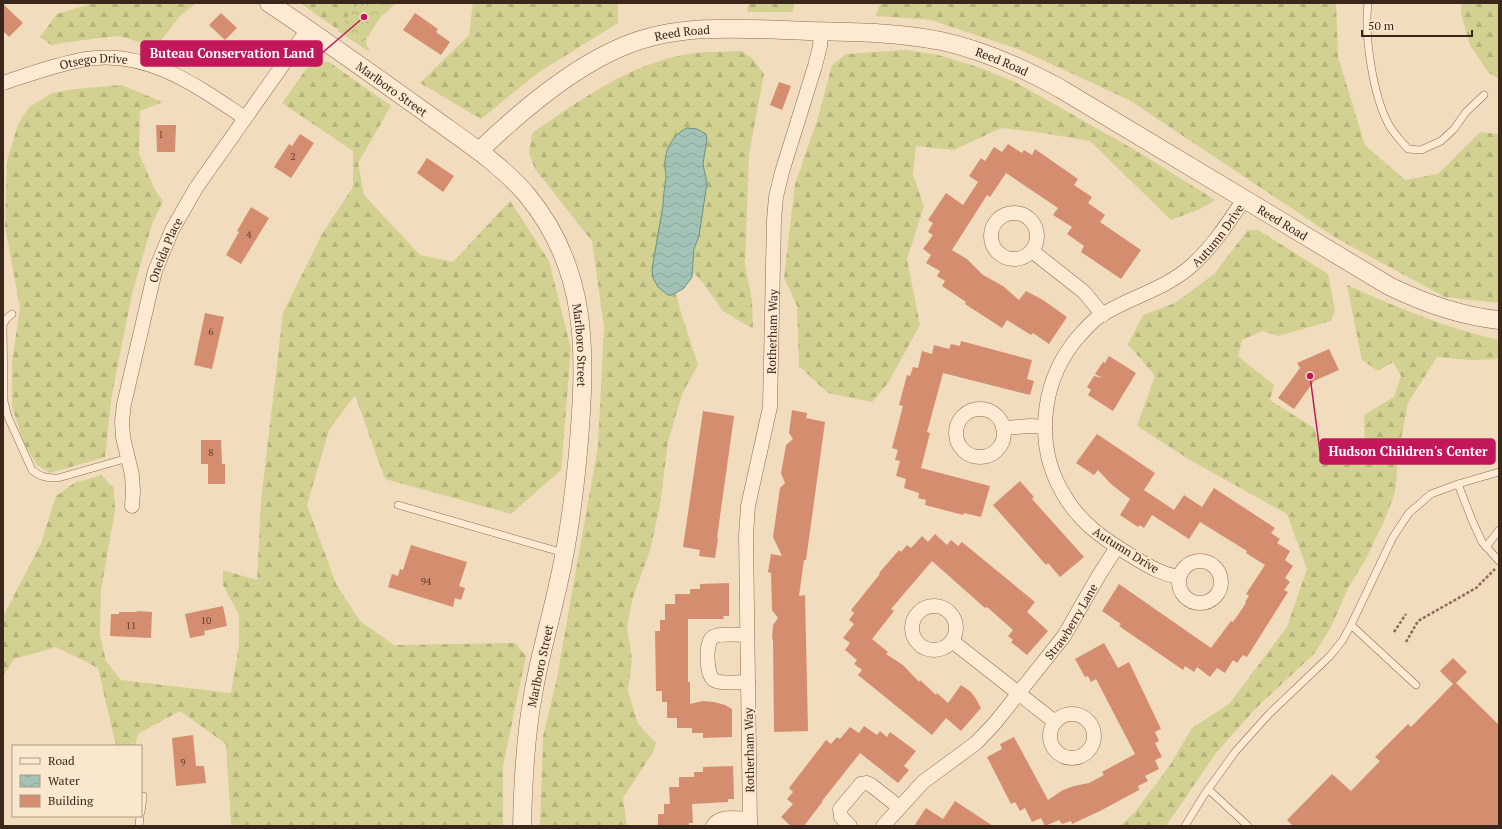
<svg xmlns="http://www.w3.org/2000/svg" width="1502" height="829" font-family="'PT Serif',serif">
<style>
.forest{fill:url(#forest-firs)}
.park{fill:url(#park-crowns)}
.water{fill:url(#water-waves);stroke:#689282}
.building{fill:#d58d6f}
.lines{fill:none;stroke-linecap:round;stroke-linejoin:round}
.service-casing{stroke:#8d6b54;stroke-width:8}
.minor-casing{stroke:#8d6b54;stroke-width:15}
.tertiary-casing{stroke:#8d6b54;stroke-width:19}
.path{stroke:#8d6b54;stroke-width:2.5;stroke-dasharray:3 2;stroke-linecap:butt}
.service{stroke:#fcead2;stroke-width:7}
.minor{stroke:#fcead2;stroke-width:14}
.tertiary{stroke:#fcead2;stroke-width:18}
.labels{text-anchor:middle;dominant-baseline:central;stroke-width:4;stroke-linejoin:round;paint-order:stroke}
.number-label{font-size:10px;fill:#614030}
.street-label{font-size:12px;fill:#3a261b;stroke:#f9e7ce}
.leader{fill:none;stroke:#c2185b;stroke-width:1.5}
.callout-dot{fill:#c2185b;stroke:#f9e7ce;stroke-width:1.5}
.callout{fill:#c2185b;stroke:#c2185b;stroke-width:1.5}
.callout-label{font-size:13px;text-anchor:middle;font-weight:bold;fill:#fff}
</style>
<defs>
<pattern id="forest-firs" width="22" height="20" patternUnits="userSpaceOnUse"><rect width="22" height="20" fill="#d2d191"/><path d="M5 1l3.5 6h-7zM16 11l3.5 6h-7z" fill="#b5b37c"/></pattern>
<pattern id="park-crowns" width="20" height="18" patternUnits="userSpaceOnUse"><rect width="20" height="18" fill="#d2d191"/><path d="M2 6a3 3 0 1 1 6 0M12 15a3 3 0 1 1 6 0" fill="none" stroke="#b5b37c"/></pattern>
<pattern id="water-waves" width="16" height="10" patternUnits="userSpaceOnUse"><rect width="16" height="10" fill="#a2c3b5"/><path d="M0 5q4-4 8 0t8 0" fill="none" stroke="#8ca79b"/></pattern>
</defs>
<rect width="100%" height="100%" fill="#f2dcbe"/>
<g class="forest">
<polygon points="93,3 196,3 179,17 156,47 119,36 83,40 51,45 40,37 57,14"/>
<polygon points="300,3 396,3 354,41"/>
<polygon points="473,3 618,3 618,23 539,72 481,119 420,83 469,35"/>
<polygon points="749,3 795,3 792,12 747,12"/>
<polygon points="880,3 1336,3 1338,57 1365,145 1405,180 1438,174 1480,132 1499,134 1499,303 1445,297 1336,238 1129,100 1021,50 931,20 876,16"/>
<polygon points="1461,3 1499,3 1499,79 1488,72 1470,45 1461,14"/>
<polygon points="906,50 938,55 981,68 1017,83 1140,153 1215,200 1200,209 1171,220 1090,141 1037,132 1001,128 954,150 916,146 913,175 924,206 907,259 920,325 888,383 872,402 828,393 799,366 797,306 784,278 795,184 818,118 832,65 846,54"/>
<path d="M741,51L752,58L764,74L749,154L745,265L752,300L753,329L723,311L703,283L693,272L694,249L699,236L707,183L703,164L707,139L665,166C667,179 662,192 663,205L652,269C654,280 660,294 672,295L676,294L681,313L698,365L682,394L668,442L660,505L650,551L633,597L627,626L632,660L628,691L638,724L656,743L653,752L623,798L627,826H540L543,736L556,683L598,446L604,327L592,241L535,169L529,153L532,133C579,101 626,66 683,55C701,51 722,52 741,51Z"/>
<polygon points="312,61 329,62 391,106 358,163 364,195 420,255 453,262 510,201 549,261 571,349 561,470 511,514 385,479 355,395 329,430 307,505 336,584 360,621 394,645 515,643 526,656 503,766 503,826 231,826 226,744 180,711 138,734 135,746 116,746 98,668 56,647 14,659 3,676 3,617 41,543 56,496 74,483 101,475 114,488 115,510 101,590 100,635 106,661 121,680 231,693 239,645 239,615 223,585 223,570 257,580 261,501 283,313 322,234 353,187 353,151 282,103"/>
<polygon points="121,85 163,102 140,111 139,154 155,190 163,201 152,224 132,294 112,394 105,457 50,473 37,465 24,443 12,407 12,362 20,308 5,226 7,161 18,124 29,107 52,93 75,89"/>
<path d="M1248,230H1258L1328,274L1335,310L1331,321L1278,336L1263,331L1242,340L1238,356L1274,385L1270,400L1314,428L1320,448L1342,461L1365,445L1364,415L1394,397L1401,376L1393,362L1378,371L1362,360L1347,285C1397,307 1445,328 1499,340V359L1471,360L1437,357L1408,403L1399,449L1395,493L1384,521L1365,561L1349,586L1331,627L1315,653L1256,708L1216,753L1166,826H1120L1135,812L1170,765L1192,728L1229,704L1287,627L1307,569L1287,514L1190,460L1137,426L1155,376L1128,344L1143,315L1175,303L1214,274Z"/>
</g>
<polygon class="park" points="358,3 389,3 366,40 367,46 371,53 338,31"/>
<path class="water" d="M687,128L697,129L706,134L707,139L703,164L707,183L699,236L694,249L692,277L684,288L672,295H668L658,287L653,278L652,269L663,205C663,195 665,186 666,177C666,173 665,170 665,167C664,151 672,135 687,128Z"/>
<g class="building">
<polygon points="3,4 23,23 9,37 3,31"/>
<polygon points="221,13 237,28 225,40 209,25"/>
<polygon points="415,13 438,29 436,32 450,42 441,55 403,30"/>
<polygon points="779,82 791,86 782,110 770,105"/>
<polygon points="156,125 176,125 175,152 157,152"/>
<polygon points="300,134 314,143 291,178 274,167 289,144 292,146"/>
<polygon points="1008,144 1022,153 1024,150 1032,155 1035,149 1078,179 1074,185 1092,197 1088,203 1105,215 1100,222 1141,250 1121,279 1081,252 1084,246 1067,234 1072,227 1053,215 1058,208 1006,173 990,197 987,195 952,250 967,259 983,275 1003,286 1019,300 1026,291 1043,300 1067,317 1049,344 1033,333 1031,335 1007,320 1002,328 965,304 966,302 942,286 945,281 937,276 940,271 926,263 931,255 923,249 933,235 928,232 933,223 928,220 946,193 963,205 978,182 969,176 981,158 985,161 994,147 1002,152"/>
<polygon points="427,158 454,176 443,192 417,173"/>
<polygon points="251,207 269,218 241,264 226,255 239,232 237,231"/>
<polygon points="205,313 224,317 212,369 194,365"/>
<polygon points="961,341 1032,360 1027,379 1034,381 1030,395 943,373 927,432 930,433 921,468 990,486 981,517 964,513 963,515 925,505 926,500 918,498 919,493 904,488 906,479 896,476 900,461 895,460 898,450 892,448 903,406 899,405 907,375 910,376 913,367 918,368 922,351 932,354 934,345 949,349 951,344 960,346"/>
<polygon points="1329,349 1339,370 1314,381 1294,409 1278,398 1300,368 1297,363"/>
<polygon points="1109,356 1136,373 1113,411 1088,395 1091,390 1087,387 1094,376 1102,378 1095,374 1103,362 1105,363"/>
<polygon points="792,410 807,413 806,418 825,422 806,560 804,560 799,596 805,595 808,731 774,732 773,639 772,640 773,625 778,618 772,610 771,573 768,572 771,554 782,556 773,537 780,488 785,483 781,473 786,445 793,439 789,433"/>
<polygon points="703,411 734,416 717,538 718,538 715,558 699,556 700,550 683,547"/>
<polygon points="1097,434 1155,473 1144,490 1174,510 1184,495 1202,507 1214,488 1275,528 1271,533 1280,539 1277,543 1290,551 1285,560 1293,566 1285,578 1290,582 1284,590 1288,592 1247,657 1243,655 1237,663 1233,660 1225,673 1217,668 1210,677 1197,667 1194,672 1185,666 1183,670 1119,626 1121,624 1102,611 1119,584 1211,648 1231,621 1233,622 1246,603 1245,602 1249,596 1246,594 1265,565 1246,553 1247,551 1200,522 1189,539 1152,515 1144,528 1140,525 1138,527 1120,515 1130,499 1111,484 1098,470 1094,475 1076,463"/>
<polygon points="201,440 221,440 222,464 225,464 225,484 208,484 208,464 201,464"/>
<polygon points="1020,481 1034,497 1032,499 1084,557 1060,577 1048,563 1046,565 993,505"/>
<polygon points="935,534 947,545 951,540 958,546 962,542 1035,602 1027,612 1048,631 1027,655 1011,642 1013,640 1008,636 1013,630 987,607 985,608 932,561 891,609 894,611 872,639 888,652 886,654 903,665 919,682 920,680 936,695 937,693 948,703 961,685 971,692 976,699 981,708 961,731 946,718 932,735 858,675 862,670 854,664 857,660 845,650 850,643 843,638 854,624 849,620 854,613 851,610 880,574 879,573 899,550 901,552 907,545 911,548 922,536 928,542"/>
<polygon points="411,545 467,562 459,586 465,588 461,600 455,598 453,607 388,587 392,574 398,576 400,569 403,570"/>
<polygon points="729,583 729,616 723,616 724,619 688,619 688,682 690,682 690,704 703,701 714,702 725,705 732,709 732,737 703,738 703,733 692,733 692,728 677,728 677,718 667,718 667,702 662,702 662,691 656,691 655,631 660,631 660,620 665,620 665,604 675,604 675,594 690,594 690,589 700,589 700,584"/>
<polygon points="223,606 227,626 204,631 205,635 190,638 185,614"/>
<polygon points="137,611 152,612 151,638 110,636 111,614 119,614 119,612 137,612"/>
<polygon points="1104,643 1118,668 1129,662 1161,729 1155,732 1159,741 1155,743 1162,757 1155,760 1159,769 1145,776 1148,781 1138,786 1139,790 1100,811 1072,824 1071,821 1062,824 1059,820 1045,826 1041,818 1032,822 1025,808 1020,811 1015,802 1011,804 987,757 1002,749 1000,744 1014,737 1048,800 1063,790 1074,786 1089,783 1104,775 1102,772 1135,754 1096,679 1091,682 1088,676 1085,677 1075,659"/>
<polygon points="1453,658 1467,672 1456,683 1499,725 1499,826 1293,826 1287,820 1332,774 1351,791 1380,761 1375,757 1408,724 1411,727 1453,684 1440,671"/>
<polygon points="864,726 877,735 880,731 887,737 890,732 916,751 904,766 909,770 898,783 860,753 822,801 823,801 804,826 791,826 781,817 793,804 787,799 793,792 789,788 826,740 831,744 837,737 840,739 850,727 859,733"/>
<polygon points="193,735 196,766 204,766 206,783 176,786 172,738"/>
<polygon points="733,766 734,799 728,799 728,802 692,804 693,823 689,823 689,826 658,826 658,814 664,814 664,804 670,804 669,787 679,787 679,777 694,777 694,772 703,772 703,767"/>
<polygon points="955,801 993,826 914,826 926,808 943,819"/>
</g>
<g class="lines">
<g class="service-casing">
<g id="service">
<path d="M1368,3C1364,36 1373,96 1389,125C1394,134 1402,142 1408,149L1421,150L1441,141L1454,129L1466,112L1484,95"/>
<path d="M12,314L6,319L3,325L4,401L8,417L32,470C40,477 47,478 58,478L128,458"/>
<polyline points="1458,484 1472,520 1482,542 1499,561"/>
<polyline points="398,505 564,553"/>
<polyline points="1486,547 1499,530"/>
<polyline points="1351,625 1416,685"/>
<polyline points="1208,789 1248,826"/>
<polyline points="141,812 143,796"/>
<polyline points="139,826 140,816"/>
<polyline points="1185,826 1204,795 1235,752 1269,714 1330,656 1342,641 1351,625 1393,537 1409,513 1431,494 1458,484 1499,472"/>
</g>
</g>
<g class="minor-casing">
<g id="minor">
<path id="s1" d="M3,83C30,74 57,64 86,59C147,49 197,86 245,118"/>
<circle cx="1014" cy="236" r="23"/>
<polyline points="1032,251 1084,292 1103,315"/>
<circle cx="980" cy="433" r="24"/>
<polyline points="1003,428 1031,426 1045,427"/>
<path id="s2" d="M132,506L133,491L132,475L123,437L122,421L124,404L155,271L172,230L196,188L308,29"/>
<circle cx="1200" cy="582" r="21"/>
<path id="s3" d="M1179,577C1160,574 1147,565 1130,555C1104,539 1080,523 1064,495C1035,448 1040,386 1074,342C1081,334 1088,325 1097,318C1126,298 1162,291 1190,267C1212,248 1228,223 1244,199"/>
<circle cx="934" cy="628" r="22"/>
<path d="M747,635C739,635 720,633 713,637C705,642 706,675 714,680C720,684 740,682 748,682"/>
<polyline points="952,641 1055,722"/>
<circle cx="1072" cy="736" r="22"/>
<path d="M713,826C720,814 738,819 750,819"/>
<path id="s4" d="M750,826L746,536L748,506L770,407L774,220L776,197L782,172L815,66L820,46L821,31"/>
<polyline points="850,826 841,817 840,809 861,784 867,783 871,785 899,807"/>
<path id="s5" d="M883,826L923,782L976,743L995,723L1064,636L1099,575L1117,547"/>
</g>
</g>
<g class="tertiary-casing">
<g id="tertiary">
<path id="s6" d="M269,3C323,39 376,77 429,115C463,140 500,163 527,195C588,269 586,350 579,441C575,489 569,538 558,585C550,622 539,658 533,695C525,738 523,782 522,826"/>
<path id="s7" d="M479,151C520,112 571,68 624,46C682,22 747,29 808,31C853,32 897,32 941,41C983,50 1023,68 1061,89L1389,286C1424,303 1460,316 1499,320"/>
</g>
</g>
<g class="path">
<polyline points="1394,632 1406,614"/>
<polyline points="1406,642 1418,621 1476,588 1495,569"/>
</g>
<use href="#service" class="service"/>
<use href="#minor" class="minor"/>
<use href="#tertiary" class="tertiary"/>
</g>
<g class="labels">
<g class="number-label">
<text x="161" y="134">1</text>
<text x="293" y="156">2</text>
<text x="249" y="234">4</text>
<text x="211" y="331">6</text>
<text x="211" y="452">8</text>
<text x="426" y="581">94</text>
<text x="206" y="620">10</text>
<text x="131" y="625">11</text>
<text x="183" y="762">9</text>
</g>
<g class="street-label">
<text stroke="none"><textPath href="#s7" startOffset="240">Reed Road</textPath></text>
<text stroke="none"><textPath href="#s7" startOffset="564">Reed Road</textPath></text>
<text stroke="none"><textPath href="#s1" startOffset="94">Otsego Drive</textPath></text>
<text stroke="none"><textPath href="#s6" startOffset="150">Marlboro Street</textPath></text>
<text stroke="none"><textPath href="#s7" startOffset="888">Reed Road</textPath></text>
<text stroke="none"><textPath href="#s3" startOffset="489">Autumn Drive</textPath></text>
<text stroke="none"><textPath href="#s2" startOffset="263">Oneida Place</textPath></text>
<text stroke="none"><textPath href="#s4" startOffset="497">Rotherham Way</textPath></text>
<text stroke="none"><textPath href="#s6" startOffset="485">Marlboro Street</textPath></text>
<text transform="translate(1126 550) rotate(32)">Autumn Drive</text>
<text stroke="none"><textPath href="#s5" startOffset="280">Strawberry Lane</textPath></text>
<text transform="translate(540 666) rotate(-78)">Marlboro Street</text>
<text transform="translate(749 750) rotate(-91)">Rotherham Way</text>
</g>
</g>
<path class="leader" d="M364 17L322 53M1310 376L1320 452"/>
<g class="callout-dot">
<circle cx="364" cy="17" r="4"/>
<circle cx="1310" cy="376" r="4"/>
</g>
<g class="callout">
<rect x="141" y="41" width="181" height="25" rx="4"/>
<rect x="1320" y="439" width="175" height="25" rx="4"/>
</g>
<g class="callout-label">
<text x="232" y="58">Buteau Conservation Land</text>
<text x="1408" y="456">Hudson Children's Center</text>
</g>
<rect width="1502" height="829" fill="none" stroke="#3a261b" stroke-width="8"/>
<rect x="12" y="745" width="130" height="72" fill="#f9e7ce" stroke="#ad9a86"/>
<rect x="20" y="758" width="20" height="6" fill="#fcead2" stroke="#ad9a86"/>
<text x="48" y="765" font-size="12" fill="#3a261b">Road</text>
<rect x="20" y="775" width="20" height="12" fill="url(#water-waves)" stroke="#ad9a86"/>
<text x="48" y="785" font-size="12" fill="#3a261b">Water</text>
<rect x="20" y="795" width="20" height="12" fill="#d58d6f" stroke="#ad9a86"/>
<text x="48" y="805" font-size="12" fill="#3a261b">Building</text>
<path d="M1362 30v6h110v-6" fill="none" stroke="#3a261b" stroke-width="2"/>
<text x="1368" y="30" font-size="12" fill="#3a261b" stroke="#f9e7ce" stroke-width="3" paint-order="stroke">50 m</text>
</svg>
